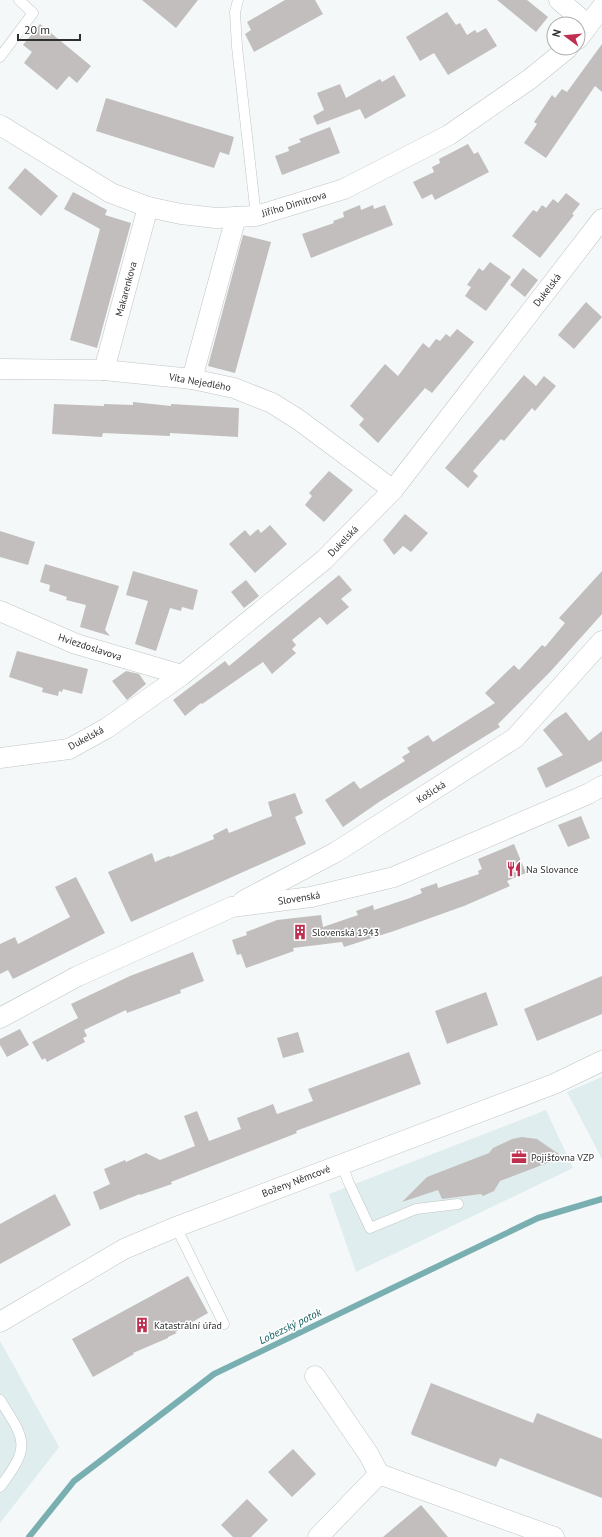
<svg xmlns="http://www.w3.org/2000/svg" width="602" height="1537" font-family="'PT Sans',sans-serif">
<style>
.built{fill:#dfedee}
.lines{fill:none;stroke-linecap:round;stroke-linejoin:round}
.stream{stroke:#7aafb2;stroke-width:6}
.building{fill:#c2bebe}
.service-casing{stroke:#c0c5c5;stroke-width:11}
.minor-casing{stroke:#c0c5c5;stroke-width:21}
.service{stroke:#fff;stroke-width:10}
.minor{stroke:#fff;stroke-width:20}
.labels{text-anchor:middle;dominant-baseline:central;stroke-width:3;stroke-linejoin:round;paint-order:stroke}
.street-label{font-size:10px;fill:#2e2f2f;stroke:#fff}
.poi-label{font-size:10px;fill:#2e2f2f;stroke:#fff;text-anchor:start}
.water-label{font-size:11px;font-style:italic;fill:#135d61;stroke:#fff}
</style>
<rect width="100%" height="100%" fill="#f4f8f8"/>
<g class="built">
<polygon points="602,1077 602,1159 567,1092"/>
<polygon points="546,1110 573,1168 356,1272 329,1194"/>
<polygon points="0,1341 59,1447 0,1523"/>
</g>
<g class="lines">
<polyline class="stream" points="29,1537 74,1481 214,1374 538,1218 602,1199"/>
</g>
<g class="building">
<polygon points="142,0 198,0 176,28"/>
<polygon points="285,0 315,0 323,14 254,52 245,34 251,30 247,22"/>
<polygon points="497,0 527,0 548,17 536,32"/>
<polygon points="447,12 456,25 460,23 467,35 475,30 477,33 486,28 497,46 448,75 434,53 420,61 406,37"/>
<polygon points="40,24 91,66 77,83 69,76 57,90 24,63 32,52 23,45"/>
<polygon points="602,44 602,92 595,86 546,158 524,143 537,124 534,122 552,95 555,98 562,89 567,92"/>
<polygon points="394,75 406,96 365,119 360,109 317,125 313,116 324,110 317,93 340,84 346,98 380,79 382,82"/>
<polygon points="106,98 234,137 229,155 220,152 214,168 96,131"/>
<polygon points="330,127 340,153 282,175 275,156 289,151 288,147 301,142 299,139"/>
<polygon points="468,144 474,154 478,152 489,172 435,200 432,194 422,199 413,182 434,172 432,167 440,163 439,159"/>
<polygon points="25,168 58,196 41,216 8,188"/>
<polygon points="73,192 107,210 105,215 131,223 97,348 70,340 100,229 64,209"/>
<polygon points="566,193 580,204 572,214 574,215 540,258 512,236 533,210 537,212 542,205 546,208 553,199 558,203"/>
<polygon points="360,205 361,210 373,205 374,209 385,205 393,225 311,258 302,234 334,223 333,221 344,217 343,212"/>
<polygon points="243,235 271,242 235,373 208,366"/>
<polygon points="490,262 511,277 486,311 465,296 471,287 467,285 479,268 483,271"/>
<polygon points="523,268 538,280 525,297 510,285"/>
<polygon points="586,302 602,317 574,349 558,335"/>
<polygon points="457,329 474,342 432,393 425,388 378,443 359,425 364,419 350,406 385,364 398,376 423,343 429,348 436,339 440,341 446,334 450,337"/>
<polygon points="524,375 536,386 544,376 556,386 535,411 532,408 504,441 501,439 473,471 478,476 468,488 445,468"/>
<polygon points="133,402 171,406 171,404 239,408 238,437 170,433 170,436 103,433 102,437 52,434 54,404 104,406 104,404 133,405"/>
<polygon points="329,471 353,490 324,522 305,505 312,496 309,493"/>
<polygon points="405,514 428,533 411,552 403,546 394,555 383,540"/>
<polygon points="270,525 287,544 255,573 229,544 245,530 250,536 258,529 261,533"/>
<polygon points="0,531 35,542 28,565 0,557"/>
<polygon points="45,564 119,586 105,630 110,636 80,627 86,605 66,600 67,597 49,591 50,585 40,582"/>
<polygon points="133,571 198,590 193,610 182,607 181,611 170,608 156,651 135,644 148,601 126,595"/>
<polygon points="602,571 602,614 550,672 498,724 500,727 379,802 343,827 325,800 354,781 360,789 405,761 402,757 410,752 407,748 428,735 433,742 495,703 485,693 514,665 519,670 542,645 545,647 565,623 559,618"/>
<polygon points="339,575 352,590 341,599 349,607 327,625 320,617 292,640 296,645 292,649 296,653 272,674 263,662 202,704 201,703 185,716 173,700 225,661 229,666"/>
<polygon points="246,580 259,596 244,608 231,592"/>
<polygon points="17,651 88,669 82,694 63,689 62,692 59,691 58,696 42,692 43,688 9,677"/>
<polygon points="126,671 139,674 146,684 127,700 112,681"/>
<polygon points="566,712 589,741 602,731 602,761 546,788 537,768 563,755 543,730 554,720"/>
<polygon points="295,793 303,813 295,817 306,844 131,922 108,872 152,853 155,862 169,856 170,857 214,839 213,835 227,828 229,833 272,816 268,802"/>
<polygon points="581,816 590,838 568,847 558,825"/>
<polygon points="514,844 526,873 507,881 510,886 464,906 394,931 344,947 342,942 293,948 294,951 246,968 241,954 237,955 232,940 247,935 246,932 277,920 321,915 323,927 358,915 356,911 373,905 374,910 410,898 422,893 420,889 437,883 438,888 479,874 478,871 482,869 478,859"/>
<polygon points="76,877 105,933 13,979 8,970 0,974 0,944 15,937 18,944 70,917 55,887"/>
<polygon points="193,952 204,981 180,990 181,993 127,1013 126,1010 84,1030 79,1020 87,1036 83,1038 85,1042 47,1062 45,1058 42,1060 32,1042 78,1018 71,1004 130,976"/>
<polygon points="602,976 602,1014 537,1041 524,1009"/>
<polygon points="486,992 498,1025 447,1044 435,1011"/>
<polygon points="20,1029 29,1045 7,1057 0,1045 0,1039"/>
<polygon points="298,1032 304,1052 283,1058 277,1038"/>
<polygon points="409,1052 421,1084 296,1131 297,1133 171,1182 172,1184 140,1195 140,1194 100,1210 93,1192 110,1184 104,1169 125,1160 126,1162 146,1153 160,1160 195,1146 184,1116 197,1111 209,1141 241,1129 237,1118 273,1104 277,1114 313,1101 308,1089"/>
<polygon points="522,1137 537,1139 563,1157 500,1181 494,1191 483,1196 481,1194 442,1199 438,1190 402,1202 427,1177 489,1153 493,1148 512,1139"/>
<polygon points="55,1194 71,1225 0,1264 0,1224"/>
<polygon points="188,1276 208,1313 175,1332 177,1333 168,1337 168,1338 133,1353 134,1354 93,1377 72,1339"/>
<polygon points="431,1383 533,1423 537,1413 602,1439 602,1498 500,1458 496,1467 412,1435 411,1433"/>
<polygon points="293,1449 316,1474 292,1497 268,1472"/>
<polygon points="247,1499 268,1520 251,1537 233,1537 221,1525"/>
<polygon points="421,1505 448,1537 383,1537"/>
</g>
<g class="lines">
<g class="service-casing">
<g id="service">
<polyline points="238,0 235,12 237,47 256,216"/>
<polyline points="0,57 33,13 19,0"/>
<polyline points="342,1164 348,1181 370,1228 416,1209 458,1204"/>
<polyline points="176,1227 224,1324"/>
<path d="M0,1400C26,1441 31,1446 0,1487"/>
</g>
</g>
<g class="minor-casing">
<g id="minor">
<polyline points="559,0 588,25"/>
<polyline points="578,39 602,7"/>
<polyline points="0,125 111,193 148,207 181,214 216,218 256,216 344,189 449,135 530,79 568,48"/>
<polyline points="0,369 104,370 192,379 234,388 272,403 299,420 393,490"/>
<polyline points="104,370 148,207"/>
<polyline points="192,379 236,217"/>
<polyline points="0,611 76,644 182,675"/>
<polyline points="0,758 69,749 107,728 182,675 324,560 393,490 602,219"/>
<polyline points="243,901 336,852 515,738 602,641"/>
<polyline points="0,1018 78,976 232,907 311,897 394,877 588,794 602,786"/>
<polyline points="0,1322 124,1249 176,1227 554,1084 602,1061"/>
<polyline points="315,1376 369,1455 379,1474 554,1537"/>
<polyline points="318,1537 379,1474"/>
</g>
</g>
<use href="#service" class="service"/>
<use href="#minor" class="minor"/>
</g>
<defs>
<g id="restaurant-bare" transform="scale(1.2)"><path d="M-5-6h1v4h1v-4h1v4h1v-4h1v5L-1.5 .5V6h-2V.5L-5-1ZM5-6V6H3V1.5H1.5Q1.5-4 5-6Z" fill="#bf2f50" stroke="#fff" stroke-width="2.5" paint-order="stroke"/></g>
<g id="building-bare" transform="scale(1.2)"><path d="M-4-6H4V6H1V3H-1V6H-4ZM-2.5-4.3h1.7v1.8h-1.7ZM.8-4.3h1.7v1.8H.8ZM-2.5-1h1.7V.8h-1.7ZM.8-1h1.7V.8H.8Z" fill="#bf2f50" stroke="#fff" stroke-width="2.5" paint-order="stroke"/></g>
<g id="office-bare" transform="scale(1.2)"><path d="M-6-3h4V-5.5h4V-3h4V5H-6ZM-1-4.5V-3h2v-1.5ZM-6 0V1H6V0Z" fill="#bf2f50" stroke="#fff" stroke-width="2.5" paint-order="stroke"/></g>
</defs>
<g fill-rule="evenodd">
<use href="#restaurant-bare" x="514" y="869"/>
<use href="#building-bare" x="300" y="932"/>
<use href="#office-bare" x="519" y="1157"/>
<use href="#building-bare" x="142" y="1325"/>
</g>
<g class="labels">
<g class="street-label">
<text transform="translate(294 204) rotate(-17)">Jiřího Dimitrova</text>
<text transform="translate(126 289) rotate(-75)">Makarenkova</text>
<text transform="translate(547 290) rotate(-52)">Dukelská</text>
<text transform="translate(200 382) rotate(10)">Víta Nejedlého</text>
<text transform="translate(343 541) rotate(-46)">Dukelská</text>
<text transform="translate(90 647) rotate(18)">Hviezdoslavova</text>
<text transform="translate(86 738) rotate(-28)">Dukelská</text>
<text transform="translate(431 792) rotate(-32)">Košická</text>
<text transform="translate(299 898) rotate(-9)">Slovenská</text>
<text transform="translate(296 1181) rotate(-21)">Boženy Němcové</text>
</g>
<g class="poi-label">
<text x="526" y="869">Na Slovance</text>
<text x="312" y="932">Slovenská 1943</text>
<text x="531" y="1157">Pojišťovna VZP</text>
<text x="154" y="1325">Katastrální úřad</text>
</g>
<g class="water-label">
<text transform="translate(290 1326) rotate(-26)">Lobezský potok</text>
</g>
</g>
<g transform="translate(566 36) rotate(286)"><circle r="19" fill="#ffffff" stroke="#abacac"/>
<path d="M0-3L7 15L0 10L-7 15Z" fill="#bf2f50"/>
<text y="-6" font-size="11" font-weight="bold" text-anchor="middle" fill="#2e2f2f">N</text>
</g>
<path d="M18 34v6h62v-6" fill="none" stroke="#2e2f2f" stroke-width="2"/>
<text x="24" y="34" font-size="12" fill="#2e2f2f" stroke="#ffffff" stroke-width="3" paint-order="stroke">20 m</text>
</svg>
